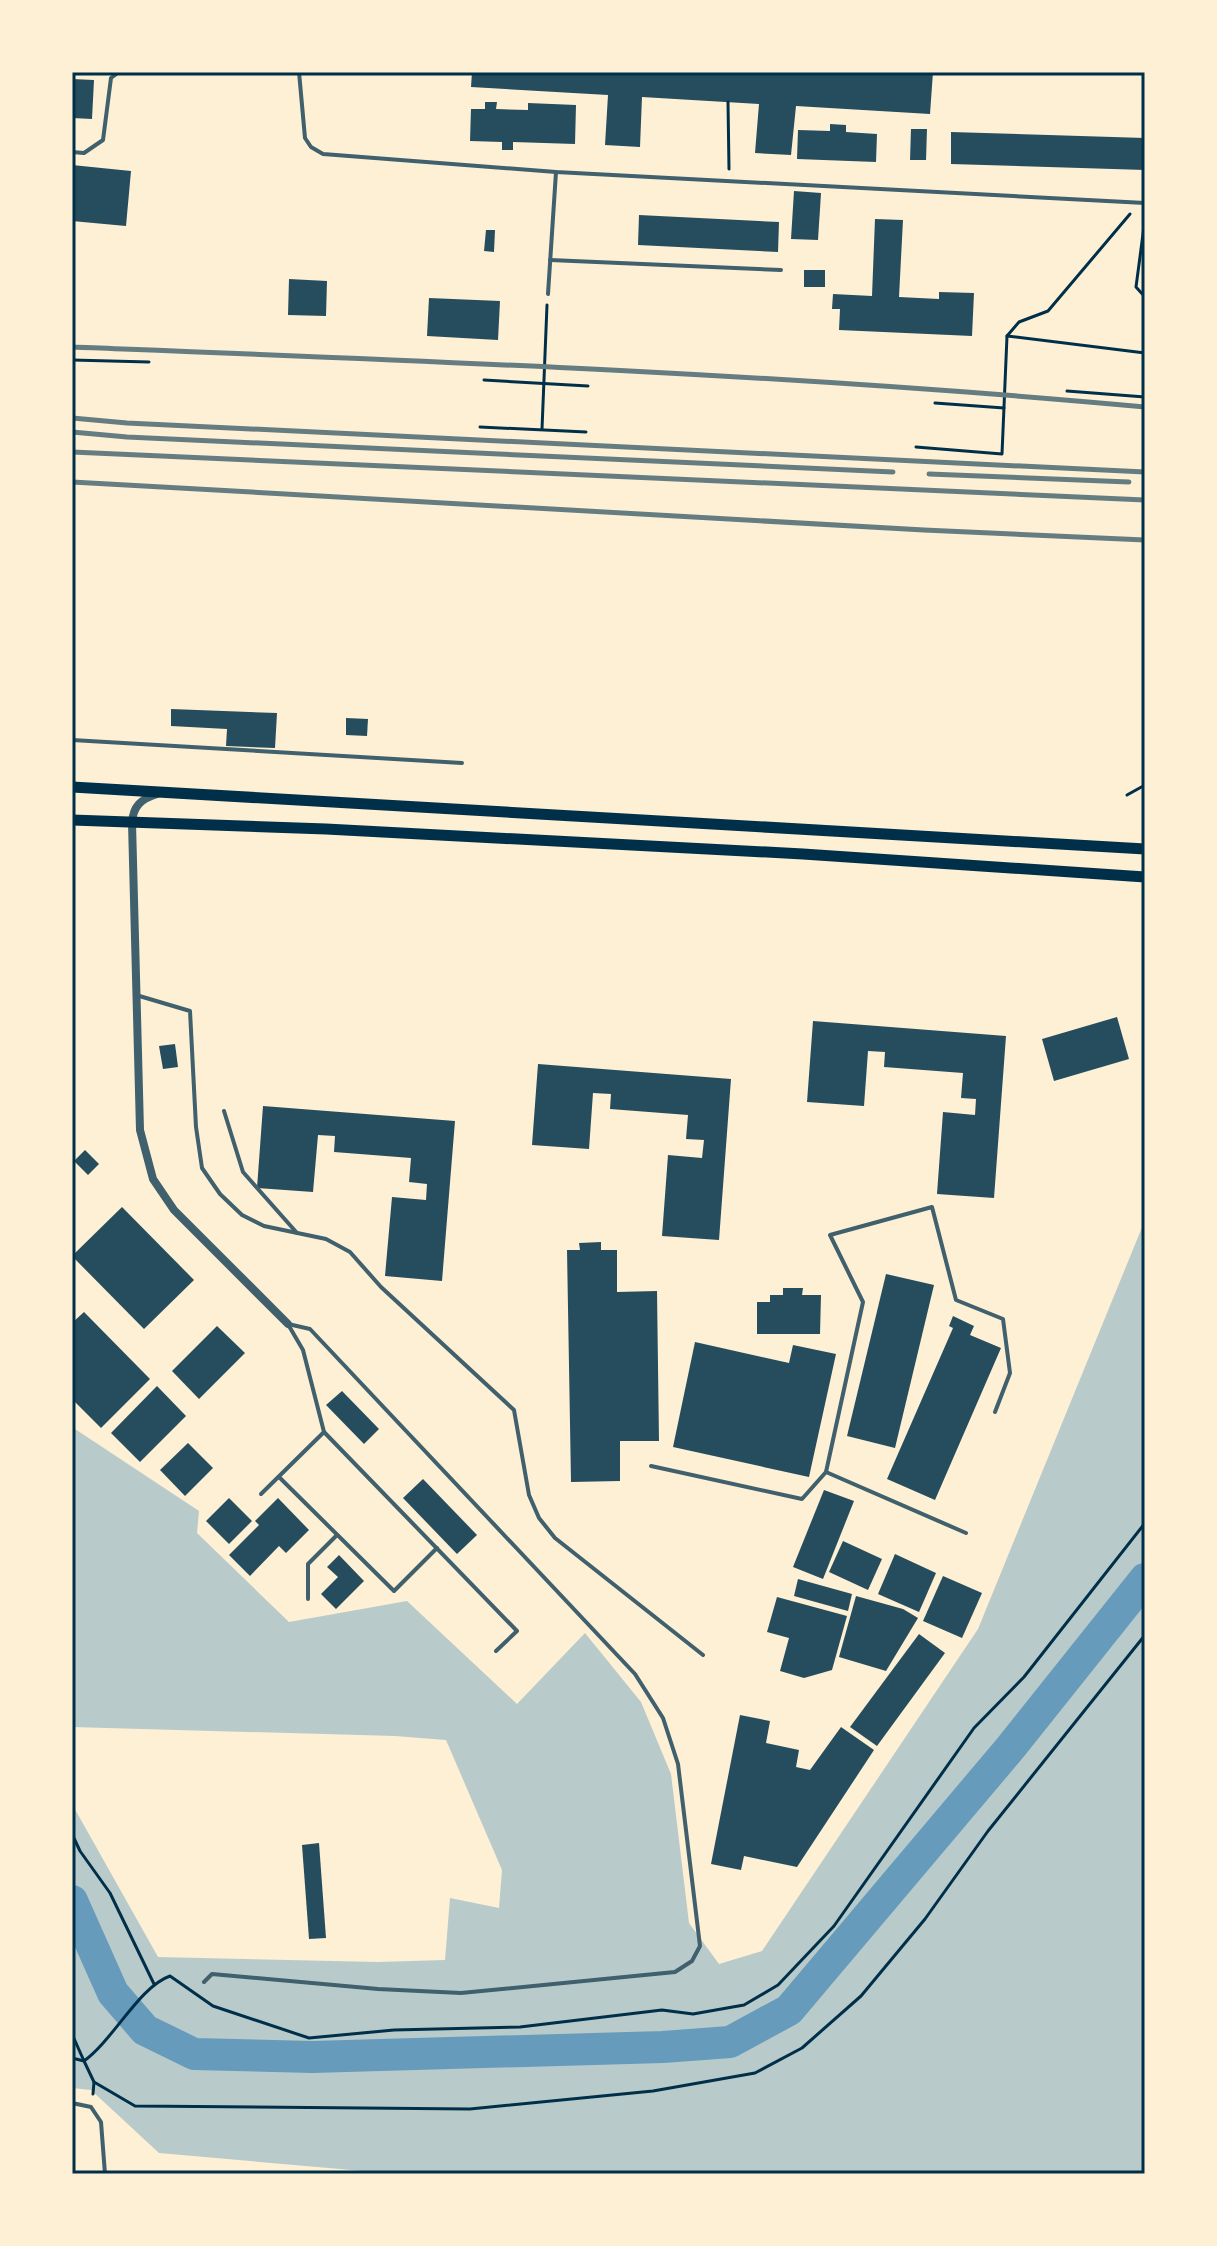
<svg xmlns="http://www.w3.org/2000/svg" width="1217" height="2246" font-family="Manrope,sans-serif">
<style>
.green{fill:#b9caca}
.lines{fill:none;stroke-linecap:round;stroke-linejoin:round}
.river{stroke:#669bbc;stroke-width:32}
.building{fill:#264d5e}
.path{stroke:#003049;stroke-width:3}
.service{stroke:#3f606c;stroke-width:4}
.minor{stroke:#3f606c;stroke-width:8}
.secondary{stroke:#003049;stroke-width:11}
.rail{stroke:#657d81;stroke-width:5}
.neatline{fill:none;stroke:#003049;stroke-width:3}
</style>
<rect width="100%" height="100%" fill="#fdf0d5"/>
<polygon class="green" points="1145,1220 1145,2174 397,2174 159,2153 91,2090 72,2088 72,1804 158,1957 378,1962 445,1960 450,1898 499,1908 502,1870 446,1740 395,1736 72,1727 72,1427 199,1511 197,1533 289,1622 407,1601 517,1704 585,1633 641,1702 671,1774 689,1923 719,1964 762,1951 978,1629"/>
<g class="lines">
<polyline class="river" points="72,1901 113,1993 145,2030 194,2054 312,2057 663,2047 730,2042 789,2010 1011,1747 1145,1579"/>
</g>
<g class="building">
<polygon points="472,72 933,72 930,114 796,106 791,155 755,153 759,104 642,97 640,147 605,145 608,95 471,87"/>
<polygon points="72,79 94,80 92,119 72,118"/>
<polygon points="485,102 497,102 496,109 528,110 528,103 576,105 575,144 513,142 513,150 502,150 502,142 470,141 471,109 485,109"/>
<polygon points="830,124 846,125 846,132 877,134 876,162 797,159 798,130 830,131"/>
<polygon points="911,129 927,129 926,160 910,160"/>
<polygon points="951,132 1145,138 1145,170 951,164"/>
<polygon points="72,165 131,171 126,226 72,221"/>
<polygon points="794,191 821,193 818,240 791,239"/>
<polygon points="639,215 779,222 778,252 638,245"/>
<polygon points="875,219 903,220 899,297 939,299 939,292 974,293 972,336 839,330 840,309 832,309 833,294 872,296"/>
<polygon points="486,230 495,230 494,252 484,251"/>
<rect x="804" y="270" width="21" height="17"/>
<polygon points="289,279 327,281 326,316 288,315"/>
<polygon points="429,298 500,301 498,340 427,336"/>
<polygon points="171,709 277,713 275,748 226,746 227,729 171,726"/>
<polygon points="346,718 368,719 367,736 346,735"/>
<polygon points="1117,1017 1129,1059 1054,1081 1042,1039"/>
<polygon points="813,1021 1006,1036 994,1198 937,1194 943,1112 975,1115 976,1099 961,1098 963,1073 884,1067 885,1052 868,1051 864,1106 807,1102"/>
<polygon points="175,1044 178,1067 163,1069 159,1046"/>
<polygon points="538,1064 731,1079 719,1240 662,1236 668,1155 702,1158 704,1140 686,1139 688,1115 610,1109 611,1094 593,1093 589,1149 532,1145"/>
<polygon points="263,1106 455,1121 442,1281 385,1276 392,1197 426,1200 427,1184 409,1182 411,1158 334,1152 335,1136 318,1135 313,1192 257,1188"/>
<polygon points="85,1150 99,1164 88,1175 74,1161"/>
<polygon points="122,1207 194,1280 144,1329 72,1256"/>
<polygon points="601,1242 601,1250 617,1250 617,1292 657,1291 659,1441 620,1441 620,1481 571,1482 567,1250 580,1250 579,1243"/>
<polygon points="886,1274 934,1285 895,1448 847,1436"/>
<polygon points="783,1288 803,1288 802,1295 821,1295 820,1334 757,1334 757,1302 770,1302 770,1295 783,1295"/>
<polygon points="84,1312 150,1379 101,1428 72,1399 72,1323"/>
<polygon points="953,1316 974,1326 970,1335 1001,1348 935,1500 887,1479 953,1328 949,1326"/>
<polygon points="217,1326 245,1353 199,1399 172,1371"/>
<polygon points="695,1342 789,1363 793,1345 836,1354 809,1477 673,1447"/>
<polygon points="157,1386 186,1416 140,1462 111,1433"/>
<polygon points="342,1391 379,1429 364,1444 326,1405"/>
<polygon points="188,1443 213,1468 185,1496 160,1470"/>
<polygon points="423,1479 477,1535 457,1554 403,1498"/>
<polygon points="824,1490 854,1501 823,1579 793,1567"/>
<polygon points="229,1498 252,1521 229,1544 206,1521"/>
<polygon points="278,1498 309,1530 286,1553 279,1546 250,1576 229,1555 259,1525 255,1521"/>
<polygon points="843,1541 882,1559 868,1590 829,1572"/>
<polygon points="895,1554 936,1573 919,1612 878,1594"/>
<polygon points="339,1555 364,1581 336,1609 321,1594 338,1577 327,1567"/>
<polygon points="943,1576 982,1593 962,1638 923,1621"/>
<polygon points="798,1579 852,1594 848,1611 794,1596"/>
<polygon points="856,1596 903,1609 918,1618 886,1671 839,1657"/>
<polygon points="777,1597 847,1616 832,1670 804,1678 780,1671 789,1638 767,1632"/>
<polygon points="919,1634 945,1653 877,1746 850,1727"/>
<polygon points="740,1715 770,1721 766,1743 799,1750 796,1767 810,1770 841,1727 874,1750 797,1867 744,1856 741,1870 711,1864"/>
<polygon points="319,1843 326,1938 309,1939 302,1845"/>
</g>
<g class="lines">
<g class="path">
<polyline points="728,102 729,169"/>
<polyline points="1145,219 1136,287 1145,297"/>
<polyline points="1007,336 1145,353"/>
<polyline points="72,360 149,362"/>
<polyline points="484,380 588,386"/>
<polyline points="1067,391 1145,397"/>
<polyline points="935,403 1004,408"/>
<polyline points="480,427 586,432"/>
<polyline points="542,429 547,305"/>
<polyline points="916,447 1002,454 1007,336 1019,322 1048,311 1130,214"/>
<polyline points="1127,795 1145,785"/>
<polyline points="72,1834 80,1851 110,1893 154,1984"/>
<path d="M72,2034L84,2061C114,2039 139,1987 170,1976L213,2006L309,2038L394,2030L520,2027L662,2010L693,2014L744,2005L778,1985L834,1926L974,1728L1024,1677L1145,1523"/>
<polyline points="72,2058 84,2061 94,2082 93,2094"/>
<polyline points="94,2082 135,2106 470,2109 653,2091 755,2073 802,2048 861,1996 925,1919 988,1831 1145,1635"/>
</g>
<g class="service">
<polyline points="299,72 305,138 311,147 323,154 556,172 1145,203"/>
<polyline points="72,152 84,153 103,140 111,78 119,72"/>
<polyline points="550,260 781,270"/>
<polyline points="548,294 556,172"/>
<polyline points="72,740 462,763"/>
<polyline points="136,995 190,1011 196,1127 202,1168 220,1194 242,1215 264,1226 326,1239 350,1252 381,1287 514,1410 529,1495 539,1518 555,1538 703,1655"/>
<polyline points="224,1111 243,1172 297,1233"/>
<polyline points="324,1432 517,1631 496,1651"/>
<polyline points="651,1466 802,1499 826,1472 863,1302 830,1235 932,1207 956,1300 1003,1319 1010,1373 995,1412"/>
<polyline points="826,1472 966,1533"/>
<polyline points="279,1477 394,1591 437,1548"/>
<polyline points="261,1494 324,1432 303,1350 289,1326"/>
<polyline points="308,1599 308,1564 337,1535"/>
<polyline points="204,1982 212,1974 378,1989 461,1993 675,1972 692,1961 700,1946 678,1764 663,1718 635,1674 310,1329 288,1324"/>
<polyline points="72,2103 91,2107 101,2122 105,2174"/>
</g>
<path class="minor" d="M157,794C141,799 133,806 132,823L140,1130L153,1179L174,1210L288,1324"/>
<g class="secondary">
<polyline points="72,787 1145,849"/>
<polyline points="72,820 326,829 803,854 1145,877"/>
</g>
<g class="rail">
<path d="M72,347C430,361 788,374 1145,407"/>
<polyline points="72,418 127,423 1145,472"/>
<polyline points="72,432 127,437 893,472"/>
<polyline points="72,452 1145,500"/>
<polyline points="929,474 1129,482"/>
<polyline points="72,482 924,530 1145,540"/>
</g>
</g>
<rect width="1217" height="2246" fill="none" stroke="#fdf0d5" stroke-width="148"/>
<rect x="74" y="74" width="1069" height="2098" class="neatline"/>
</svg>
